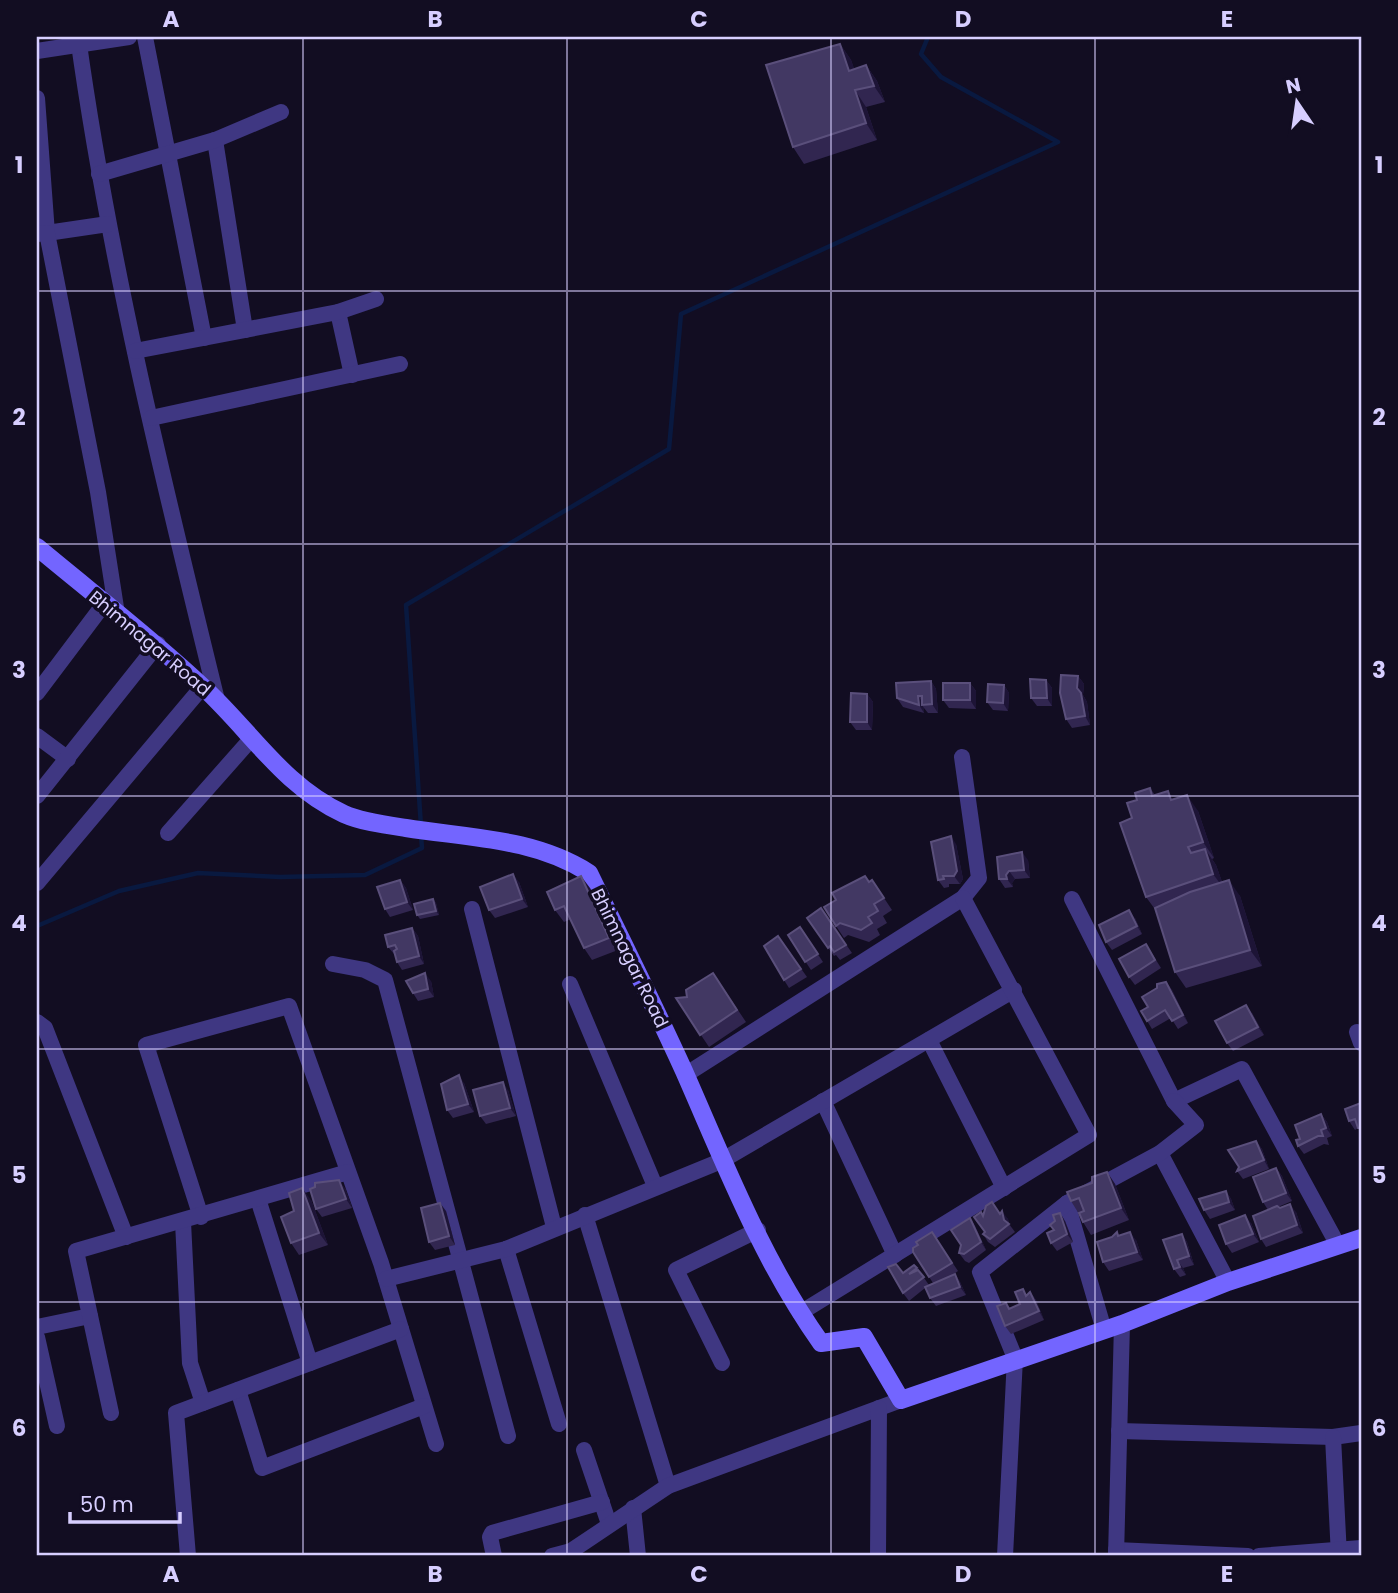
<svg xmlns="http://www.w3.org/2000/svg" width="1398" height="1593" font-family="Poppins,sans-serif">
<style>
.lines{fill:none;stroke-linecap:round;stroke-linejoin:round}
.stream{stroke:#091940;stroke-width:4.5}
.street{stroke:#3f3782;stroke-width:16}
.secondary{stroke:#7365ff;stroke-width:18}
.wall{fill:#312650}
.shaded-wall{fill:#1d1436}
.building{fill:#423863;stroke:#5a4f7b;stroke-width:2}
.grid{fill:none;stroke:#d7ceff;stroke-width:2;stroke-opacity:0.55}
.labels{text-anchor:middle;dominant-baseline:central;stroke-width:7;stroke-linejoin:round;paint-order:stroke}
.street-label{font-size:18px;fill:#d7ceff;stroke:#120d22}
.neatline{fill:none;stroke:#d7ceff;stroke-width:2.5}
.grid-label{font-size:23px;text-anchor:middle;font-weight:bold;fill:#d7ceff}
</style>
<rect width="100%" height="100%" fill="#120d22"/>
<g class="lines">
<g class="stream">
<polyline points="421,826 406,605 669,449 681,314 1058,142 941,77 921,54 928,37"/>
<polyline points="37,926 119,891 198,873 280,877 365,875 422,848 421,835"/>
</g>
<g class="street">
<path d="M78,37C109,261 163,480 217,700"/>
<polyline points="145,37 204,338"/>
<polyline points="37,51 129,37"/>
<polyline points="37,98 47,233 108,224"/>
<polyline points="215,140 245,330"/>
<polyline points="99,174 215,140 281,112"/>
<polyline points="37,234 47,233 98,492 117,614"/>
<polyline points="338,312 352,375"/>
<polyline points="135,351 338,312 376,299"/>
<polyline points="151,418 400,364"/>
<polyline points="37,693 104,604"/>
<polyline points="37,736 68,759"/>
<polyline points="37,796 158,644"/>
<polyline points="168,833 252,738"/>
<polyline points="37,883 203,686"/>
<polyline points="1072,899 1174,1101 1242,1069 1334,1238"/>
<polyline points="472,909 554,1227"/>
<polyline points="333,964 365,970 385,980 508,1436"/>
<polyline points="570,984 655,1186"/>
<polyline points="37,1022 45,1028 126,1237"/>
<polyline points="1357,1032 1361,1043"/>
<polyline points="929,1040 1004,1188"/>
<polyline points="685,1075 963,898 979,878 962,757"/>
<polyline points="823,1101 895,1255"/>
<polyline points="1160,1153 1228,1282"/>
<polyline points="258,1199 310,1363"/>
<polyline points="1067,1203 1104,1330"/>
<polyline points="585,1215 668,1486"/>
<polyline points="201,1217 146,1045 289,1006 381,1263 436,1444"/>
<polyline points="183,1222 190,1363 203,1403"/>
<polyline points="506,1249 559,1424"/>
<polyline points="386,1279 506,1249 721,1161 1014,990"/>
<polyline points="800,1313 1089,1135 963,898"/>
<polyline points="37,1327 90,1316"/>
<polyline points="37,1337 57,1426"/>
<polyline points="722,1363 676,1270 758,1230"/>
<polyline points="238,1390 262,1468 424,1406"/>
<polyline points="111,1413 76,1251 348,1172"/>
<polyline points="1119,1431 1333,1437 1361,1433"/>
<polyline points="1333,1437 1339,1556"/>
<polyline points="584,1450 609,1524"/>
<polyline points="633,1508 638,1556"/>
<polyline points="1116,1550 1248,1556"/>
<polyline points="188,1556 176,1413 401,1329"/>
<polyline points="494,1556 490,1537 492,1533 602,1502"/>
<polyline points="552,1556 571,1551 668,1486 901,1400"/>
<polyline points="878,1556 879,1408"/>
<polyline points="1005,1556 1015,1358 980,1272 1067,1203 1160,1153 1196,1125 1174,1101"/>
<polyline points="1116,1556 1122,1324"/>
<polyline points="1259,1556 1361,1548"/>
</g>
<path class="secondary" d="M37,547C92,593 150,637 203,687C251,731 283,786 344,814C362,822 386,825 406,828C469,838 534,838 589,873C621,939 654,1005 684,1071C725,1164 762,1260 821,1343L864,1337L901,1400L1122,1324L1228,1282L1361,1238"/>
</g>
<g class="wall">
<polygon points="840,44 851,60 854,69 866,65 877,81 885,102 866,107 877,140 804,164 793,147"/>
<polygon points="1078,676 1084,684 1083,695 1087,702 1090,725 1072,728 1066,719"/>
<polygon points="1046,680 1052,688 1052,706 1037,706 1031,698"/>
<polygon points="931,681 936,689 938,713 928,713 924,708 924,713 903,707 897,698"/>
<polygon points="970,683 976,691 976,709 949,708 943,700"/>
<polygon points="1004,685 1009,693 1008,711 993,710 987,702"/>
<polygon points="867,694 873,702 872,730 856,730 850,722"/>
<polygon points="1150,788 1155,795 1174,799 1198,811 1214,858 1212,859 1216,865 1222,882 1240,896 1262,966 1186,988 1175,972 1157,912 1146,897 1132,818 1137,800"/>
<polygon points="956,844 963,879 960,884 949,884 949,887 944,888 938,880"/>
<polygon points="997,857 1028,860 1030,878 1015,879 1012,883 1013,887 1005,888 999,879"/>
<polygon points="400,880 406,888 413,910 390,917 385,909"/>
<polygon points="872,880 892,910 883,916 887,923 877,929 880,935 869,942 848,935 844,938 836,926 869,881"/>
<polygon points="519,882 528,907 495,918 489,910"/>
<polygon points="590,888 618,950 592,960 584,948 571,919 564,922 555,910"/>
<polygon points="433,899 436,903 439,915 420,919 417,915"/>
<polygon points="821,908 852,953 840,960 836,955 834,956 807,918"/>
<polygon points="1135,918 1142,934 1112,950 1106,942"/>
<polygon points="800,927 823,962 811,970 788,935"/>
<polygon points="412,928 418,936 424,964 402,970 397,962 395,955 388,947"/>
<polygon points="778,936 807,977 789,988 784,980"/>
<polygon points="1146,944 1161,968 1135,985 1129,977"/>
<polygon points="713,973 746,1022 709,1047 676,998 687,997"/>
<polygon points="431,981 434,997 418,1001 413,993"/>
<polygon points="1166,982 1172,990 1188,1023 1178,1029 1171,1018 1152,1029 1141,1011 1148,1007 1157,988"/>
<polygon points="1252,1013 1264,1035 1233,1051 1227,1043"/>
<polygon points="464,1083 474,1112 453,1118 447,1110"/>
<polygon points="508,1090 516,1116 486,1124 480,1116"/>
<polygon points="1361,1103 1361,1132 1358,1128 1355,1130 1349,1121"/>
<polygon points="1321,1114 1327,1122 1332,1136 1327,1138 1329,1145 1324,1144 1304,1154 1298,1146 1300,1139"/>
<polygon points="1256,1141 1262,1149 1269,1169 1243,1179 1237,1171"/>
<polygon points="1276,1168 1282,1176 1292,1201 1278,1207 1296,1212 1303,1233 1266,1247 1261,1239 1268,1210 1263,1202"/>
<polygon points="1107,1172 1115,1184 1129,1220 1091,1235 1083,1222 1079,1214 1071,1201 1092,1183"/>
<polygon points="345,1188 352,1208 322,1217 316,1209"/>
<polygon points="1226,1191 1231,1199 1235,1210 1210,1219 1204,1210"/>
<polygon points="311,1200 328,1245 299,1255 291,1243 294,1211"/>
<polygon points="446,1211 455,1245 435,1250 429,1242"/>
<polygon points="1000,1214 1008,1219 1009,1224 1015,1232 995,1247 988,1242 983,1234 985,1232 983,1216"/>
<polygon points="970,1218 975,1226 986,1250 969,1263 965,1261 959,1253"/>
<polygon points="1065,1221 1073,1242 1057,1251 1051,1243 1054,1230"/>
<polygon points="1251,1223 1259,1242 1232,1253 1226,1244"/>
<polygon points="932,1232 958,1271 951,1276 955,1274 960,1282 966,1295 936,1306 930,1298 925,1288 909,1301 903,1293 903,1273 917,1268 929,1285 933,1283 913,1252 918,1245"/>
<polygon points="1117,1232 1119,1235 1136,1240 1143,1260 1109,1271 1103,1262 1112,1237"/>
<polygon points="1182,1234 1187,1242 1194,1265 1183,1268 1186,1275 1180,1277 1174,1269"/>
<polygon points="1030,1292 1036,1300 1044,1320 1011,1334 1005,1326 1006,1303 1010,1308 1020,1304"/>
</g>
<g class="shaded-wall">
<polygon points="840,44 851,60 861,87 849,71"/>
<polygon points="866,65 877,81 885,102 874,86"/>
<polygon points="855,90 866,107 877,140 866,123"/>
<polygon points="1078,676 1084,684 1083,695 1087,702 1090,725 1085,716 1077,688"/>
<polygon points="1046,680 1052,688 1052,706 1047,698"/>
<polygon points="931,681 936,689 938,713 932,704"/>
<polygon points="970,683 976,691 976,709 970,700"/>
<polygon points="1004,685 1009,693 1008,711 1003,703"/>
<polygon points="867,694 873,702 872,730 867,722"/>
<polygon points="918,696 924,704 922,705 924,708 924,713 919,705"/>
<polygon points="1187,795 1198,811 1214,858 1203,842"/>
<polygon points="951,836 956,844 963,879 960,884 954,876"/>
<polygon points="1205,849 1216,865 1225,890 1213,874"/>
<polygon points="1022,852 1028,860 1030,878 1024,870"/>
<polygon points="1009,871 1015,879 1012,883 1013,887 1007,879 1006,875"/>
<polygon points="513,874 519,882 528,907 522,899"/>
<polygon points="581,876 590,888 618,950 609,938"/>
<polygon points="400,880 406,888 413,910 407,902"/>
<polygon points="1229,880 1240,896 1262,966 1250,950"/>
<polygon points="433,899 436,903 439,915 436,911"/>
<polygon points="1129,910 1135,918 1142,934 1137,926"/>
<polygon points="412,928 418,936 424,964 419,956"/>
<polygon points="425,973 431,981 434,997 428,989"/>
<polygon points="1166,982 1172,990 1188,1023 1183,1015"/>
<polygon points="1246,1005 1252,1013 1264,1035 1258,1027"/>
<polygon points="459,1075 464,1083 474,1112 468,1104"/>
<polygon points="503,1082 508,1090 516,1116 510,1108"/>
<polygon points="1321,1114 1327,1122 1332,1136 1326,1128"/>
<polygon points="1256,1141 1262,1149 1269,1169 1264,1160"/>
<polygon points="1276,1168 1282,1176 1292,1201 1286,1193"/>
<polygon points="1107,1172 1115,1184 1129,1220 1121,1208"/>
<polygon points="339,1180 345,1188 352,1208 346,1199"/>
<polygon points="302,1188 311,1200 328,1245 319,1233"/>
<polygon points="1226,1191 1231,1199 1235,1210 1229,1202"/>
<polygon points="440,1203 446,1211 455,1245 449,1236"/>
<polygon points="1290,1204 1296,1212 1303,1233 1297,1225"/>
<polygon points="1002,1211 1008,1219 1009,1224 1004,1219"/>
<polygon points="1060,1213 1065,1221 1073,1242 1067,1234"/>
<polygon points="1245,1215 1251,1223 1259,1242 1253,1234"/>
<polygon points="970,1218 975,1226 986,1250 981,1242"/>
<polygon points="1130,1232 1136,1240 1143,1260 1137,1252"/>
<polygon points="1182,1234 1187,1242 1194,1265 1189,1256"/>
<polygon points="1177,1260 1183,1268 1186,1275 1180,1267"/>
<polygon points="955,1274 960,1282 966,1295 960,1287"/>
<polygon points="1030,1292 1036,1300 1044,1320 1039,1311"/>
</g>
<g class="building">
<polygon points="840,44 849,71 866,65 874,86 855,90 866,123 793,147 766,65"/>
<polygon points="1061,675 1078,676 1077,688 1081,693 1085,716 1066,719 1060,693"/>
<polygon points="1030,679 1046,680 1047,698 1031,698"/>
<polygon points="931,681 932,704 922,705 922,696 918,696 919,705 897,698 896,683"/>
<rect x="943" y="683" width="27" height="17"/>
<polygon points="988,684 1004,685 1003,703 987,702"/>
<polygon points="851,693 867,694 867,722 850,722"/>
<polygon points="1150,788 1152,796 1168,791 1171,800 1187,795 1203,842 1188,847 1191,853 1205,849 1213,874 1146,897 1120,823 1132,818 1127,803 1137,800 1135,793"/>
<polygon points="951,836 957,871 954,876 943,876 944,879 938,880 931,842"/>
<polygon points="1022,852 1024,870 1009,871 1006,875 1007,879 999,879 997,857"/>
<polygon points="513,874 522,899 489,910 480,887"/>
<polygon points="581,876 609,938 584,948 564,906 555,910 547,892"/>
<polygon points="865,876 869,882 872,880 884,898 874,904 878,911 868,917 872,923 861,930 840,923 836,926 824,907 836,900 832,893"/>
<polygon points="400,880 407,902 385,909 377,887"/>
<polygon points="1229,880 1250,950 1175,972 1155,908 1190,892"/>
<polygon points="433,899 436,911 417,915 414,904"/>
<polygon points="821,908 846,945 834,952 830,946 828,948 807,918"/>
<polygon points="1129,910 1137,926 1106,942 1099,925"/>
<polygon points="800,927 818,954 805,962 788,935"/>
<polygon points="412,928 419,956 397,962 394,951 397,949 395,945 388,947 385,935"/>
<polygon points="778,936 801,969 784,980 764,946"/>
<polygon points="1146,944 1155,960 1129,977 1119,959"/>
<polygon points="425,973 428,989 413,993 406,981"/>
<polygon points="713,973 737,1010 700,1035 676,998 687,997 686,990"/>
<polygon points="1166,982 1183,1015 1172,1021 1165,1010 1147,1021 1141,1011 1148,1007 1142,997 1157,988 1157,984"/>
<polygon points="1246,1005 1258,1027 1227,1043 1215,1021"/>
<polygon points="459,1075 468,1104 447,1110 441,1084"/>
<polygon points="503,1082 510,1108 480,1116 473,1090"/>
<polygon points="1361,1103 1361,1128 1358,1128 1355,1119 1349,1121 1345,1109"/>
<polygon points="1321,1114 1326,1128 1321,1130 1323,1136 1318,1136 1298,1146 1296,1140 1300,1139 1295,1125"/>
<polygon points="1256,1141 1264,1160 1237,1171 1239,1167 1228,1150"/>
<polygon points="1276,1168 1286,1193 1263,1202 1253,1177"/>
<polygon points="1107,1172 1121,1208 1083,1222 1079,1213 1084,1211 1079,1198 1071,1201 1067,1192 1092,1183 1092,1177"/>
<polygon points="339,1180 346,1199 316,1209 310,1189 315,1187 315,1183"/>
<polygon points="302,1188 319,1233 291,1243 281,1217 294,1211 289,1193"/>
<polygon points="1226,1191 1229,1202 1204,1210 1199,1199"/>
<polygon points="992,1202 1000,1214 1002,1211 1004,1220 1009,1224 990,1239 983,1234 985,1232 974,1217 981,1212 983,1216 986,1206"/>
<polygon points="440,1203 449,1236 429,1242 421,1208"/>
<polygon points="1290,1204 1297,1225 1261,1239 1253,1216 1277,1206 1280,1208"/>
<polygon points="1060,1213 1067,1234 1051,1243 1047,1233 1054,1230 1050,1225 1055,1221 1053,1215"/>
<polygon points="1245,1215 1253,1234 1226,1244 1219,1225"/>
<polygon points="970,1218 981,1242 964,1254 959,1253 961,1245 951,1230"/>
<polygon points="932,1232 952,1263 929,1277 913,1252 913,1248 918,1245 916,1242"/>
<polygon points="1117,1232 1118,1236 1130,1232 1137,1252 1103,1262 1097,1242 1112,1237"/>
<polygon points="1182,1234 1189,1256 1177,1260 1180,1267 1174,1269 1163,1240"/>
<polygon points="896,1264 903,1273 914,1265 917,1268 909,1274 918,1270 924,1277 903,1293 888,1267"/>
<polygon points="955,1274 960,1287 930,1298 925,1287"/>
<polygon points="1023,1289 1026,1296 1030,1292 1039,1311 1005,1326 997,1306 1006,1303 1009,1309 1020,1304 1015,1292"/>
</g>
<path class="grid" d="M303,37V1556M567,37V1556M831,37V1556M1095,37V1556M37,291H1361M37,544H1361M37,796H1361M37,1049H1361M37,1302H1361"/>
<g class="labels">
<g class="street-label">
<text transform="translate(150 643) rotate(40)">Bhimnagar Road</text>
<text transform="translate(630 958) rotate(64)">Bhimnagar Road</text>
</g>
</g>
<rect width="1398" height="1593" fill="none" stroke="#120d22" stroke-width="77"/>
<g transform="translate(1297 102) rotate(347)" stroke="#120d22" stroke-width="5" paint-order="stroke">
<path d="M0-5L12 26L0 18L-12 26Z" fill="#d7ceff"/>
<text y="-10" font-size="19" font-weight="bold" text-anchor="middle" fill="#d7ceff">N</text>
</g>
<path d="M70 1512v10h110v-10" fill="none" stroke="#d7ceff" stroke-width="3.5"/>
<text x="80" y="1512" font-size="21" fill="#d7ceff" stroke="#120d22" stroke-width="5" paint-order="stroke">50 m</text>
<rect x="38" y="38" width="1322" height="1516" class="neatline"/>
<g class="grid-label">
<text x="171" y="27">A</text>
<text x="435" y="27">B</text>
<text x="699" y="27">C</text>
<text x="963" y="27">D</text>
<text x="1227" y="27">E</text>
<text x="19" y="173">1</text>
<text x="1379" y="173">1</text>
<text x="19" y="425">2</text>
<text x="1379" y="425">2</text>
<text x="19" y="678">3</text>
<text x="1379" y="678">3</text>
<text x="19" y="931">4</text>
<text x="1379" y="931">4</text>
<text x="19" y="1183">5</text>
<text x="1379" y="1183">5</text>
<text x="19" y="1436">6</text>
<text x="1379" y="1436">6</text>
<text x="171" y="1582">A</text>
<text x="435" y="1582">B</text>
<text x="699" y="1582">C</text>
<text x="963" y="1582">D</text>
<text x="1227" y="1582">E</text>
</g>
</svg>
